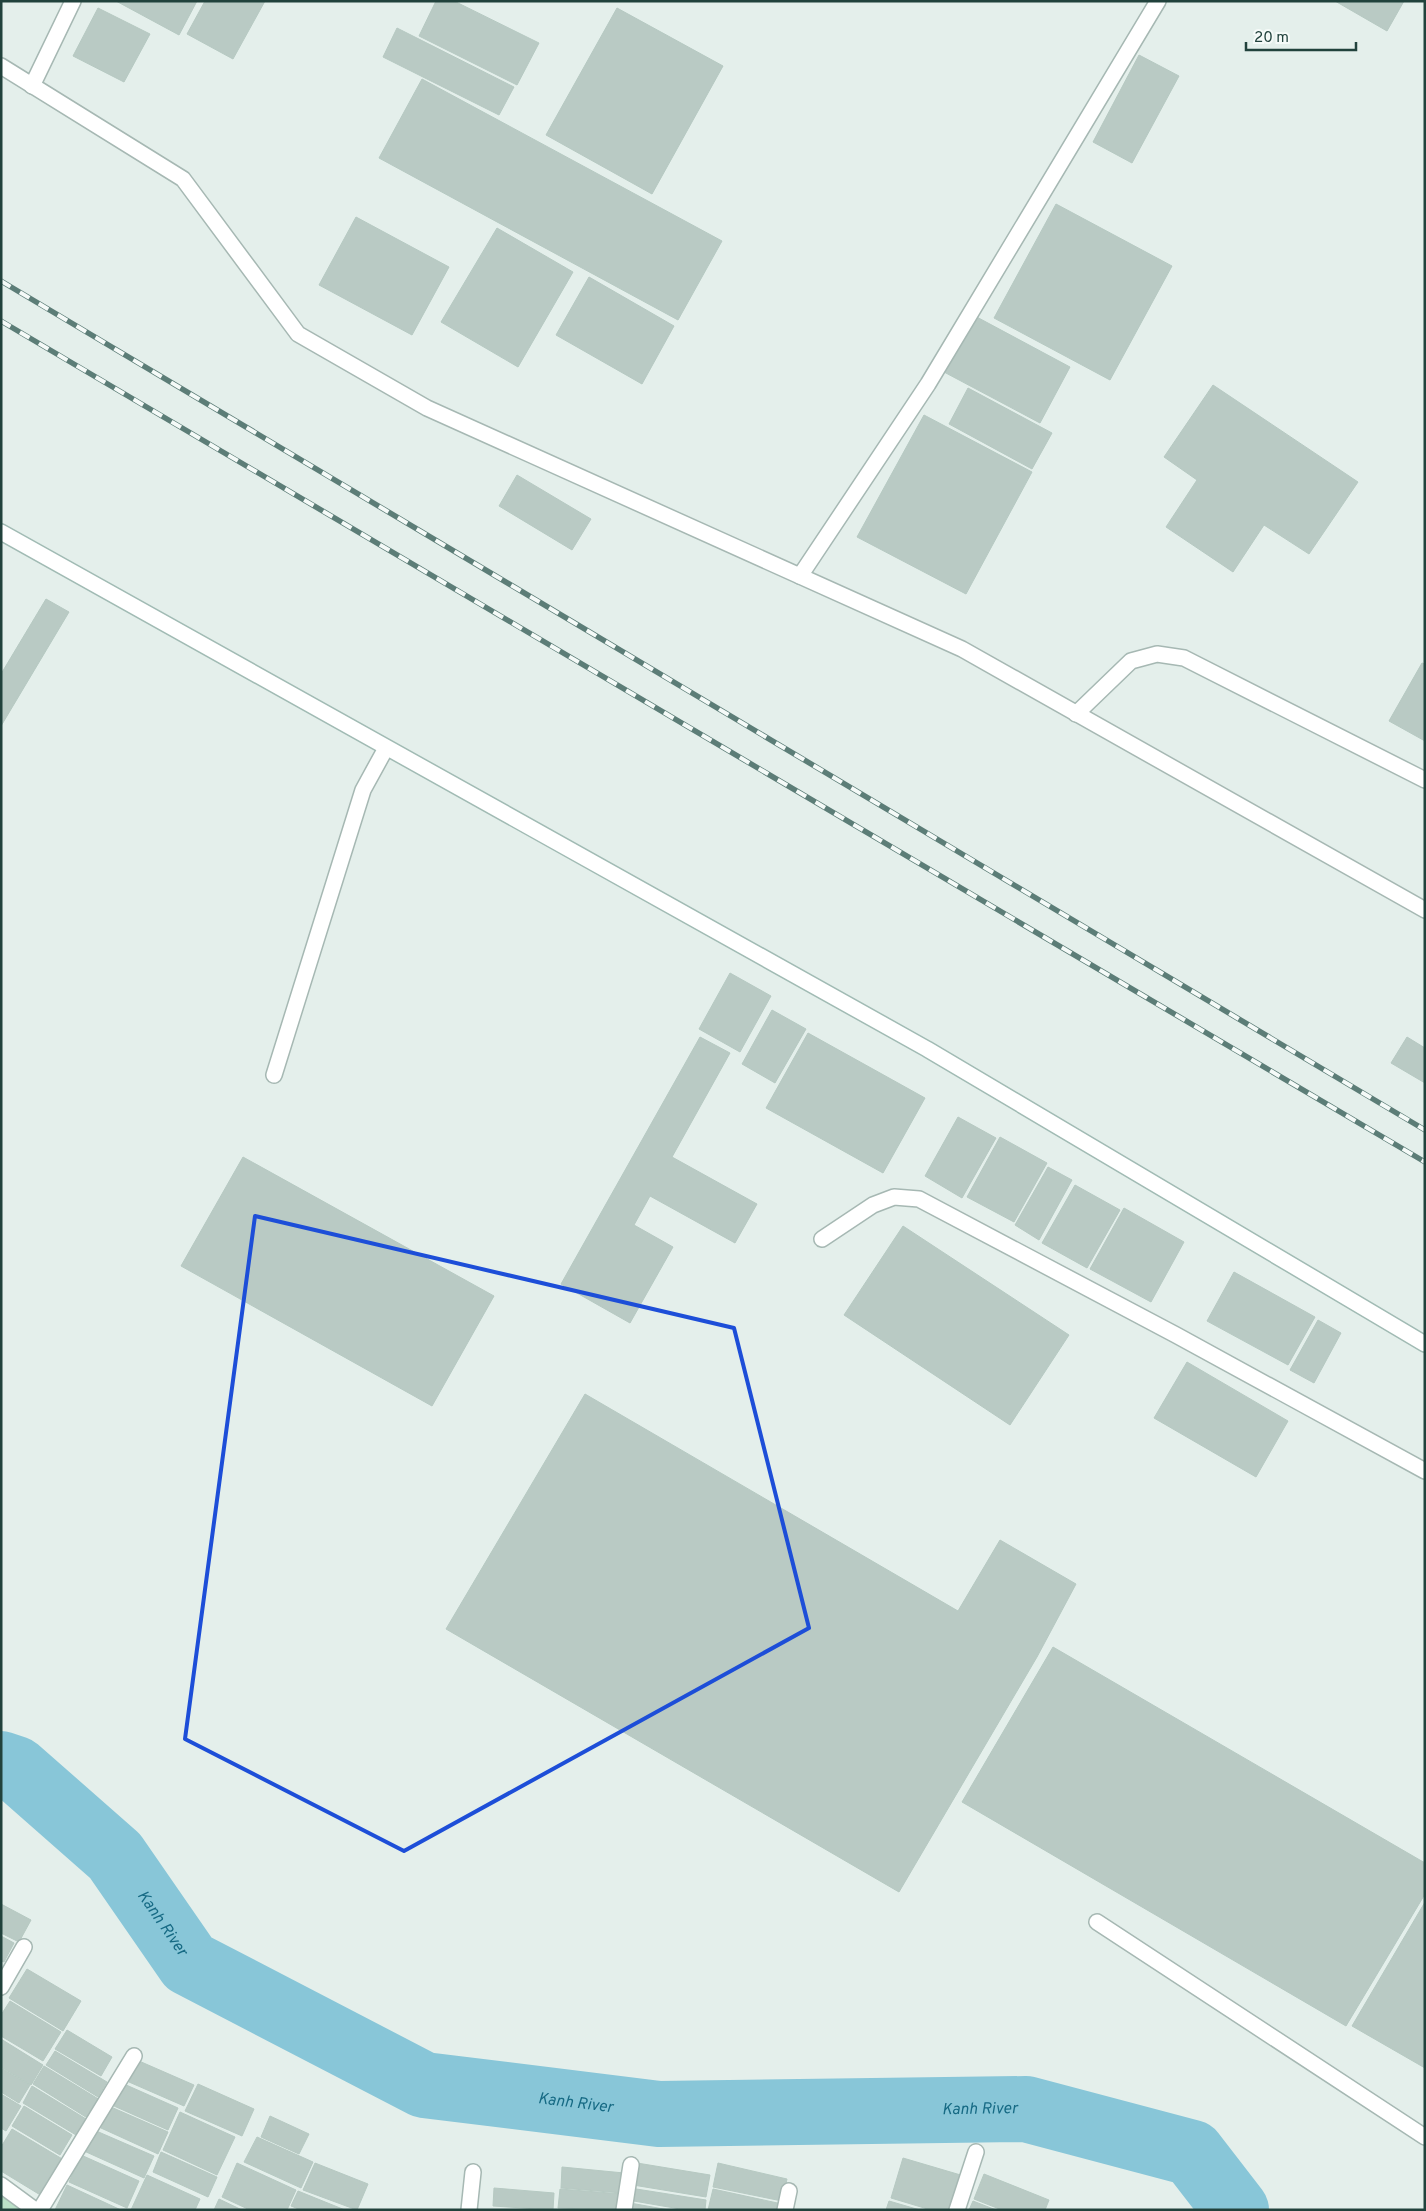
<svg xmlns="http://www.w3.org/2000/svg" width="1426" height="2211" font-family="Overpass,sans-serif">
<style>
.green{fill:#bbe1c8}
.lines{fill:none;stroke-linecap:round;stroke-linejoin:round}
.river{stroke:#88c6d8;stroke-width:66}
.building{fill:#b9cac4;stroke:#b6c9c2}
.lane-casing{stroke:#a6b8b3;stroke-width:18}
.street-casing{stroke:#a6b8b3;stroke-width:18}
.secondary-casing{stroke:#a1bbb4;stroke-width:18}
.lane{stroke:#fff;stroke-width:15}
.street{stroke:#fff;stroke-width:15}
.secondary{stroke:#fff;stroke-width:15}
.rail-casing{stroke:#5c7d77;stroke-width:5.5}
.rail{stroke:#f5faf8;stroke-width:4;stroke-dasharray:11;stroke-linecap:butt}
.marked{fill:none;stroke:#1d4ed8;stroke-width:4;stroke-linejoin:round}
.labels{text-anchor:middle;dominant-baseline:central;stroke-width:4;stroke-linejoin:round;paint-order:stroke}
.water-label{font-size:16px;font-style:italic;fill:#166a84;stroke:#f5faf8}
</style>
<rect width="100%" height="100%" fill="#e4efeb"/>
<polygon class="green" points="1,2176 50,2210 1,2210"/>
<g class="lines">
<path class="river" id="s1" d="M1,1764L16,1769L115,1856L189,1963L424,2085L659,2114L1026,2109L1192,2153L1236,2210"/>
</g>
<g class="building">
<polygon points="116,1 197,1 179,35"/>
<polygon points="205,1 265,1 233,59 187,34"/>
<polygon points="436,1 454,1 539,43 517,85 419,36"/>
<polygon points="1335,1 1404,1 1387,31"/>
<polygon points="98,8 150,34 124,82 73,56"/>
<polygon points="617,8 723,66 652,194 546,135"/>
<polygon points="397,28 514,87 499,115 383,57"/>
<polygon points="1139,55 1179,76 1132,163 1093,142"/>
<polygon points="422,79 722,241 678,320 379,158"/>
<polygon points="1056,204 1172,266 1110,380 994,318"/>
<polygon points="356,217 449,267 412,335 319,285"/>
<polygon points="497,228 573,272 518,367 441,322"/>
<polygon points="589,277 674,326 642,384 556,335"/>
<polygon points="973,315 1070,367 1040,423 944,372"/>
<polygon points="1213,385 1358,482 1309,554 1264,525 1233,572 1166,527 1197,480 1164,457"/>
<polygon points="968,388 1052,433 1032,469 949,424"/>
<polygon points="924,415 1032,472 966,594 857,537"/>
<polygon points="517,475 591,519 572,550 499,506"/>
<polygon points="46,599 69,612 1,726 1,674"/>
<polygon points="1422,663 1425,664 1425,741 1389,721"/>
<polygon points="730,973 771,996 740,1052 699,1029"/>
<polygon points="772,1010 806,1029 775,1083 742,1064"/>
<polygon points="808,1033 925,1098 883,1173 766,1108"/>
<polygon points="700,1037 730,1053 672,1157 757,1204 735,1243 650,1196 634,1225 673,1247 630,1323 561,1284"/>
<polygon points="1407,1037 1425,1048 1425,1083 1391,1063"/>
<polygon points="958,1117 996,1138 962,1198 925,1176"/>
<polygon points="1000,1137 1047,1163 1014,1222 967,1197"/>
<polygon points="243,1157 494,1296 432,1406 181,1266"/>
<polygon points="1048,1167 1072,1180 1039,1240 1015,1225"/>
<polygon points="1075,1185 1120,1210 1087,1268 1042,1243"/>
<polygon points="1124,1208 1184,1242 1151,1302 1090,1269"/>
<polygon points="903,1226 1069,1335 1010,1425 844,1315"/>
<polygon points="1234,1272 1315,1317 1288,1365 1207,1321"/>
<polygon points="1318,1320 1341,1333 1314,1383 1290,1370"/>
<polygon points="1187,1362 1288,1421 1256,1477 1154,1418"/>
<polygon points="585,1394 958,1611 1000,1540 1076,1584 1037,1657 899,1892 446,1629"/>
<polygon points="1053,1647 1425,1863 1425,1894 1346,2026 962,1802"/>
<polygon points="1425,1902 1425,2068 1352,2026"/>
<polygon points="1,1904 31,1920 19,1942 1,1933"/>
<polygon points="1,1936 14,1943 4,1962 1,1961"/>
<polygon points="27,1969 81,2001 63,2031 9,1998"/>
<polygon points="10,2001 61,2032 43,2061 1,2036 1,2015"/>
<polygon points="67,2030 112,2057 101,2076 55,2049"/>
<polygon points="1,2039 43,2065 31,2085 1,2067"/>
<polygon points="55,2051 107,2082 98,2097 46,2065"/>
<polygon points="139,2061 194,2085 184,2106 129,2082"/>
<polygon points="44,2066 100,2100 89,2119 33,2084"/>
<polygon points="1,2068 30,2085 19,2103 1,2092"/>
<polygon points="124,2084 178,2108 168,2130 114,2106"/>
<polygon points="198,2084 254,2109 242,2136 185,2111"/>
<polygon points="32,2086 86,2119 76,2135 23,2103"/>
<polygon points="1,2094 21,2106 6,2131 1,2128"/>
<polygon points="24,2106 72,2135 60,2155 12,2126"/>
<polygon points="111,2107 168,2132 158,2154 101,2128"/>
<polygon points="180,2112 235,2137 217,2175 163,2150"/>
<polygon points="270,2116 309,2134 299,2154 261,2137"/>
<polygon points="12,2129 64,2160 42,2196 1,2171 1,2147"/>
<polygon points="94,2130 154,2156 144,2178 84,2151"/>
<polygon points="257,2137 313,2162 301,2188 244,2162"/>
<polygon points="161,2152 217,2177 208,2197 153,2172"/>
<polygon points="81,2155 139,2181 127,2208 69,2182"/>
<polygon points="903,2158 964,2176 954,2210 931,2210 891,2198"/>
<polygon points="237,2163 296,2190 287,2210 250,2210 222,2197"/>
<polygon points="315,2163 368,2184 357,2210 303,2190"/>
<polygon points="637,2163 710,2175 706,2197 633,2185"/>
<polygon points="718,2163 787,2179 782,2201 713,2187"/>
<polygon points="562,2167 624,2173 622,2193 561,2188"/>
<polygon points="984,2174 1049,2200 1045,2210 1002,2210 974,2199"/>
<polygon points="147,2175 200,2199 195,2210 131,2210"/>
<polygon points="67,2185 121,2210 55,2210"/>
<polygon points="494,2188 554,2193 553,2210 493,2206"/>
<polygon points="630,2188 706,2200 705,2210 686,2210 628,2200"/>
<polygon points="560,2189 622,2194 620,2210 558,2208"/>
<polygon points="713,2189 782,2204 780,2210 708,2210"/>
<polygon points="298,2191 345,2210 301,2210 291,2206"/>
<polygon points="219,2199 242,2210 214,2210"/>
<polygon points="889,2201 920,2210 886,2210"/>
<polygon points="973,2201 996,2210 969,2210"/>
<polygon points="630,2203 669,2210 629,2210"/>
</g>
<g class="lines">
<g class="lane-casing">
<g id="lane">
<polyline points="1,66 183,179 298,334 427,408 962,649 1425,910"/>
<polyline points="32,86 73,1"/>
<polyline points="800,576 928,384 1158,1"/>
<polyline points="1076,714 1131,661 1157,654 1184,658 1425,780"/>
<polyline points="274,1075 363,790 386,748"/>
<polyline points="822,1239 873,1205 894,1197 919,1199 1176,1335 1425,1471"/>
<polyline points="1097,1922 1425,2137"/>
</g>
</g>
<g class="street-casing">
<g id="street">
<polyline points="1,1987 24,1947"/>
<polyline points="1,2185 35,2210"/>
<polyline points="40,2210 134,2056"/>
<polyline points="469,2210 473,2172"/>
<polyline points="624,2210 631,2165"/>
<polyline points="785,2210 789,2191"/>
<polyline points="957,2210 976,2152"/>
</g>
</g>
<g class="secondary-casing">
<polyline id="secondary" points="1,532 927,1049 1425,1344"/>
</g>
<use href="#lane" class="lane"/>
<use href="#street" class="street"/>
<use href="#secondary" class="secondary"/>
<g class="rail-casing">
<g id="rail">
<polyline points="1,281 1425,1130"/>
<polyline points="1,321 1425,1162"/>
</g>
</g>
<use href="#rail" class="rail"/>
</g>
<path class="marked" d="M255,1216L734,1328L809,1628L404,1851L185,1739Z"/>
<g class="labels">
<g class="water-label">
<text stroke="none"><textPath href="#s1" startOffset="230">Kanh River</textPath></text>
<text stroke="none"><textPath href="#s1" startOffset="695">Kanh River</textPath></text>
<text stroke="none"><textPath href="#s1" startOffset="1100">Kanh River</textPath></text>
</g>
</g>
<rect width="1426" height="2211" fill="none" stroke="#21423c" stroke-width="5"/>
<path d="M1246 42v8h110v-8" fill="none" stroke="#21423c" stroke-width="2.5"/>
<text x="1254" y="42" font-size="15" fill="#21423c" stroke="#f5faf8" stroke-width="4" paint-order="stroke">20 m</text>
</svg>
